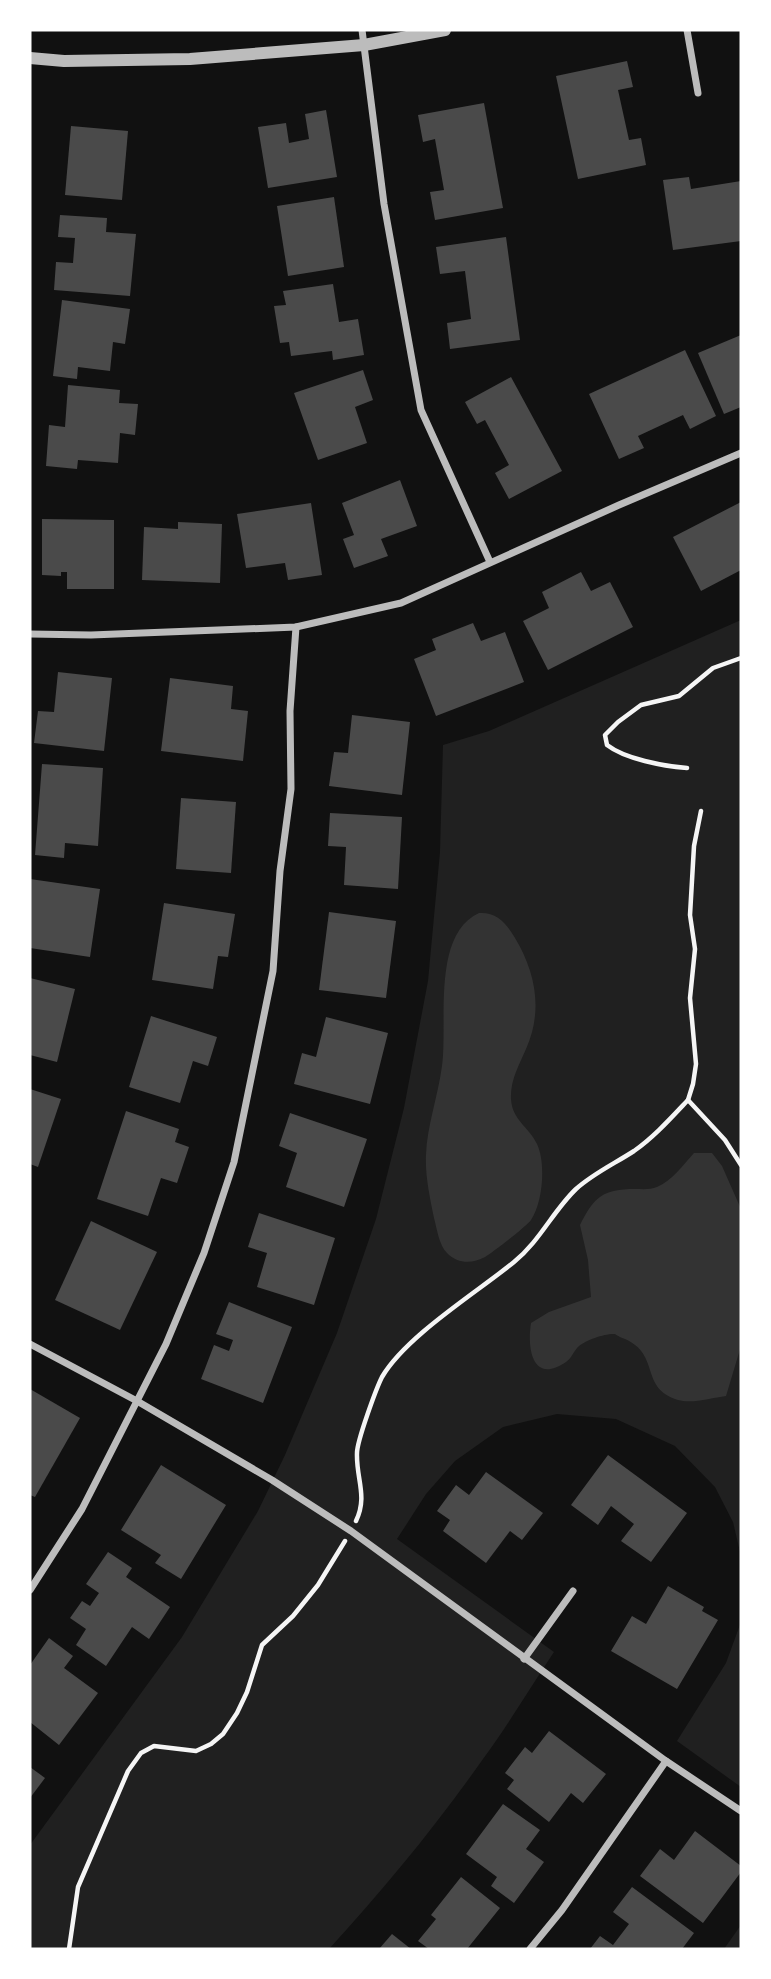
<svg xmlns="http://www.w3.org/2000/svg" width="771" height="1979" font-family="'Zilla Slab',serif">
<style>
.green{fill:#202020}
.water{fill:#333}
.building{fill:#4a4a4a}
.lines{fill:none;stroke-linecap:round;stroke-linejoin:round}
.path{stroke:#f5f5f5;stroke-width:4.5}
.minor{stroke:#bcbcbc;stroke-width:7}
.tertiary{stroke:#bcbcbc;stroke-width:12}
</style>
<rect width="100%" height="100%" fill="#111"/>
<g class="green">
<path d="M741,620V1556L733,1522L715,1487L675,1446L616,1419L557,1414L503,1427L455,1461L426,1494L397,1539L554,1652C530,1688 508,1725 483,1759C436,1826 384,1889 329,1949H30V1845L182,1637L258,1511L285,1455L337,1333L376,1219L404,1108L428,981L440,852L443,745L489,731Z"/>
<polygon points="741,1622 741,1787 677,1741 726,1663"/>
<polygon points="741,1925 741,1949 724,1949"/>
</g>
<g class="water">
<path d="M479,913C497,912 506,923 515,938C536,973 543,1011 526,1049C519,1065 510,1081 511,1099C512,1120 529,1127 537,1144C546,1163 543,1202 531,1220C527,1226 493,1252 485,1257C472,1264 458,1264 447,1253C439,1245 437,1229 434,1218C430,1198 425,1176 426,1155C427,1126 438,1096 442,1066C448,1024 431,935 479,913Z"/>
<path d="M694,1153H712L722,1166L741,1209V1346L726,1396C711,1398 692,1404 678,1400C639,1388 661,1355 625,1339C624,1339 616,1335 615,1334C606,1333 586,1340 579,1346C574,1350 572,1358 566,1362C532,1385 527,1348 531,1323L549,1312L591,1297L588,1260L580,1225C594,1197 603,1189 635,1189C642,1189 650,1190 657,1187C672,1181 683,1165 694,1153Z"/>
</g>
<g class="building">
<polygon points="627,61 633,87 618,90 629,140 641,138 646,165 578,179 556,76"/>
<polygon points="484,103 503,208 435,220 430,192 444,190 435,139 423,142 418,115"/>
<polygon points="326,110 337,177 268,188 258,127 286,123 289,143 309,139 305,114"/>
<polygon points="71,126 128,131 122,200 65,195"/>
<polygon points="689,177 691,189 741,181 741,241 673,250 663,180"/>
<polygon points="334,197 344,267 288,276 277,206"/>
<polygon points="60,215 107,218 106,232 136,234 130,296 54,290 56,262 73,263 75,238 58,237"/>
<polygon points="506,237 520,340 450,349 447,323 471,319 465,271 440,274 436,247"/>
<polygon points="333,284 339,322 358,319 364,355 333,360 332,351 291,356 289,342 280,343 274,306 286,305 283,291"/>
<polygon points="62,300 130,309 125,344 113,342 110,371 78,367 77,379 53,376"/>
<polygon points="741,335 741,407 724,414 698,353"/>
<polygon points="685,350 716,416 690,429 683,415 638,436 644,448 619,459 589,394"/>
<polygon points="363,370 373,400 355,407 367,443 318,460 294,393"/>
<polygon points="511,377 562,471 509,499 495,473 509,465 485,420 477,424 465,402"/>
<polygon points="68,385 120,390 119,403 138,404 135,435 120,433 118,463 78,460 77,469 46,466 49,425 65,427"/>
<polygon points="400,480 417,526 381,539 388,556 354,568 343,539 354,535 342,503"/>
<polygon points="741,502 741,570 701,591 673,537"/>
<polygon points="311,503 322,575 288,580 285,563 246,568 237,514"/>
<polygon points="42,519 114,520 114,589 67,589 67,572 61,572 61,576 42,575"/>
<polygon points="178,522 222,524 220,583 142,580 144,527 178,529"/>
<polygon points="581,572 591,591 610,582 633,627 548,670 523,621 549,608 542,592"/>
<polygon points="473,623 481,641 505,632 524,682 436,716 414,659 436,650 432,639"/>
<polygon points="58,672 112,678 104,751 34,743 38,711 54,712"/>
<polygon points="170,678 233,686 231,709 248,711 243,761 161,751"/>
<polygon points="352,715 410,722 402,795 329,786 334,752 348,753"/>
<polygon points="42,764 103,768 98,846 65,843 64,858 35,855"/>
<polygon points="181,798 236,802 231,873 176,869"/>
<polygon points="330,813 402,817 398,889 344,885 346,847 328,846"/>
<polygon points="30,879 100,889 90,957 30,948"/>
<polygon points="164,903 235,914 228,957 218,956 213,989 152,980"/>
<polygon points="329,912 396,921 386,998 319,990"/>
<polygon points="30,978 75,989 57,1062 30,1055"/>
<polygon points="151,1016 217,1037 208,1066 193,1061 180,1103 129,1087"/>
<polygon points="326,1017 388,1033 370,1104 294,1084 302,1053 316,1057"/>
<polygon points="30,1089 61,1099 38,1167 30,1164"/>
<polygon points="126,1111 179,1129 175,1142 189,1147 177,1183 161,1178 148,1216 97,1199"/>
<polygon points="290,1113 367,1139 344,1207 286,1187 297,1153 279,1146"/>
<polygon points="259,1213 335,1238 314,1305 257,1287 267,1253 248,1247"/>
<polygon points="91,1221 157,1252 120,1330 55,1300"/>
<polygon points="229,1302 292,1327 263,1403 201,1379 214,1345 229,1351 233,1340 216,1334"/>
<polygon points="30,1389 80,1418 35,1497 30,1495"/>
<polygon points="608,1455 687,1513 651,1562 621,1541 634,1524 611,1506 598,1525 571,1505"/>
<polygon points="161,1465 226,1505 181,1579 155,1563 161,1555 121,1530"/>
<polygon points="486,1472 543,1513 522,1540 510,1531 486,1563 443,1531 450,1520 437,1511 456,1485 469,1495"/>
<polygon points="108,1552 132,1568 126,1577 170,1607 149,1639 132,1627 106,1666 76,1645 86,1629 70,1618 82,1601 90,1606 99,1593 86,1584"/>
<polygon points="668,1586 704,1607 702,1611 718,1620 677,1689 611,1651 632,1616 646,1624"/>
<polygon points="49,1638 73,1656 64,1668 98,1693 59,1745 30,1722 30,1665"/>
<polygon points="549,1731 606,1774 583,1803 571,1793 549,1822 507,1789 514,1780 505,1773 525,1747 532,1753"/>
<polygon points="30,1767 45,1778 30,1798"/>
<polygon points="503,1804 540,1830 526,1849 544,1862 514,1903 491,1886 497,1877 466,1854"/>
<polygon points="695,1831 741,1866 741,1872 703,1923 640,1876 660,1849 674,1860"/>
<polygon points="461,1877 500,1908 467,1949 429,1949 418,1941 436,1919 431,1915"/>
<polygon points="632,1887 694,1933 682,1949 590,1949 600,1936 613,1945 629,1924 613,1912"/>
<polygon points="392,1934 411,1949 379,1949"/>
</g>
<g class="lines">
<g class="path">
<path d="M687,768C663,766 625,759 607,745L605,735L618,722L641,705L679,696L713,668L741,658"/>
<polyline points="688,1100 693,1084 696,1064 690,998 695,949 690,915 694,846 701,811"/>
<path d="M356,1521C368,1496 356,1479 357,1453C357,1441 376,1389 382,1377C406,1336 476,1293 514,1262C540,1241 553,1211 576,1189C594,1173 614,1164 634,1151C654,1137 671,1118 688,1100L725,1140L741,1165"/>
<polyline points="69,1949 78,1887 128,1771 141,1753 154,1746 196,1751 211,1744 223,1734 237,1713 247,1692 262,1645 293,1616 318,1585 345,1541"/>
</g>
<g class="minor">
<polyline points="362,30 384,204 421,410 490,562"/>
<polyline points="687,30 698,93"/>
<polyline points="30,634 91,635 296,627 401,603 619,505 741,453"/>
<polyline points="30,1344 137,1401 272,1480 351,1531 666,1761 741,1811"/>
<polyline points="30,1590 82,1509 166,1344 204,1253 234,1162 273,971 280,871 291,789 290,711 296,627"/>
<polyline points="524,1659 573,1591"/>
<polyline points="530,1949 562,1910 666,1761"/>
</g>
<polyline class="tertiary" points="30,58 64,61 190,59 364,45 445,30"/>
</g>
<rect width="771" height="1979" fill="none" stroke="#ffffff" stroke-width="63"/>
</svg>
